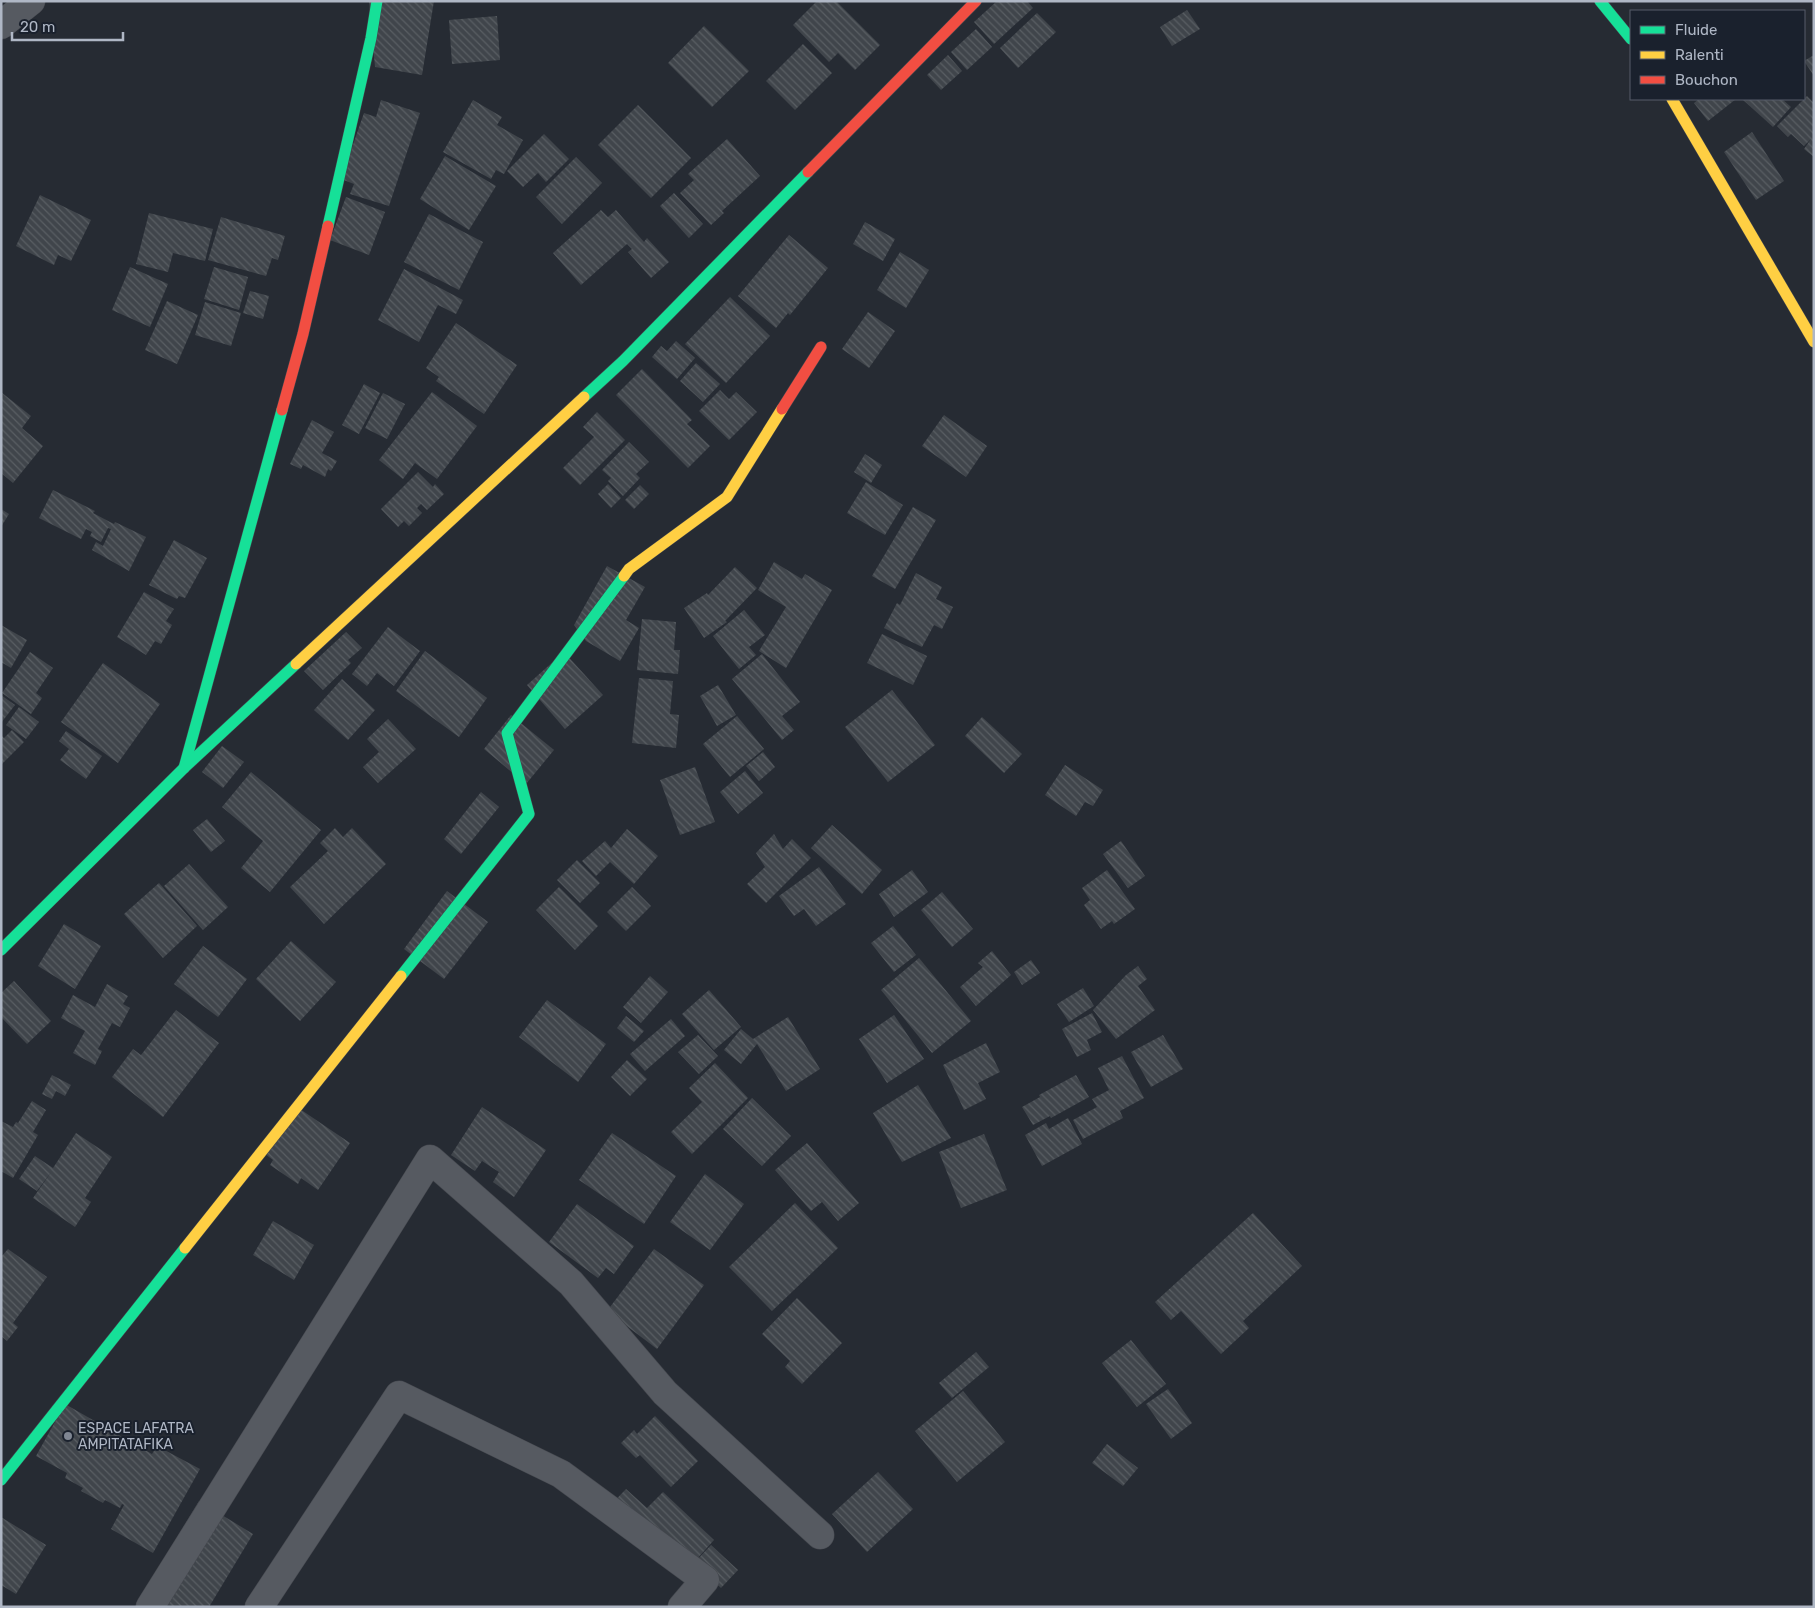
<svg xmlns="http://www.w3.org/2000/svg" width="1815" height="1608" font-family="Rubik,sans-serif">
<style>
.building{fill:url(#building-back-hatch)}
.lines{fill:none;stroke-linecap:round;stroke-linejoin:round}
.street-casing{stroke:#44474e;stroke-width:29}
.fast-casing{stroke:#44474e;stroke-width:12}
.slow-casing{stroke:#44474e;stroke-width:12}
.jam-casing{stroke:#44474e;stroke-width:12}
.street{stroke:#565a61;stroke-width:28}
.fast{stroke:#16e098;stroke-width:11}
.slow{stroke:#ffcf43;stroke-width:11}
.jam{stroke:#f24e42;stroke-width:11}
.poi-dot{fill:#7f8692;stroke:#1a212d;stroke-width:2}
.labels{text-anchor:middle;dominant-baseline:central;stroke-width:4;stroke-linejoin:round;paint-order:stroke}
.poi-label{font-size:14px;fill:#afb7c5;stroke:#1a212d;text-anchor:start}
</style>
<defs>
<pattern id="building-back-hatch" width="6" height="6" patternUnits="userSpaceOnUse" patternTransform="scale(1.25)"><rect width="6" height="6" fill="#40454b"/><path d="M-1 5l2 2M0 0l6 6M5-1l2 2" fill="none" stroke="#595e63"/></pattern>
</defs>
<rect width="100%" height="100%" fill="#262b33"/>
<g class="building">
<polygon points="369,1 434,1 422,75 375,67"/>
<polygon points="817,1 836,1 880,45 855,70 838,53 829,62 793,25"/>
<polygon points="997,1 1027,1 1033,8 994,44 974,22"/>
<polygon points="1187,10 1200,29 1172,46 1160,27"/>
<polygon points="1037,13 1056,32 1018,68 1000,48"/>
<polygon points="497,16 500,60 452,64 449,20"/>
<polygon points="704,26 749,71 712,107 668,63"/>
<polygon points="976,29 992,47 967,70 951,52"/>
<polygon points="803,44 832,73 795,110 766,81"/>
<polygon points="948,55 962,71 941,90 927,75"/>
<polygon points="1814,55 1814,76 1804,61"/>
<polygon points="1807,96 1814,103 1814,157 1804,149 1811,139 1804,146 1791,134 1788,137 1777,126"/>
<polygon points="1699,99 1736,99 1708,121 1694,103"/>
<polygon points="1742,99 1782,99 1791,107 1773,127"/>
<polygon points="381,100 420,113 389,206 350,194 354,184 341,179 364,113 376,117"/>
<polygon points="473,100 502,117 497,125 523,140 504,174 496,170 491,179 443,152"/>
<polygon points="638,105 691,158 651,198 598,145"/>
<polygon points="1752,132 1784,181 1756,200 1724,152"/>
<polygon points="544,134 569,159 546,182 538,173 523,187 507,171"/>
<polygon points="727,139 760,176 722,211 724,213 711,225 680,193 694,180 688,174"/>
<polygon points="445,156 496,186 469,230 420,199"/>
<polygon points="576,157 602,183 562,224 536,197"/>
<polygon points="674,193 703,224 689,238 660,206"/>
<polygon points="40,195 91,220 71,261 58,255 54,265 16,246"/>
<polygon points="346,197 385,212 369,255 330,240"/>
<polygon points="601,210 608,217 616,210 644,242 647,238 669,262 651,278 628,252 632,249 627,244 581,285 553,253"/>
<polygon points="149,213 213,229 205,261 173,253 168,272 136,264"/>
<polygon points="429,214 483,242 459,290 404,262"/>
<polygon points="221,217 285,236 278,260 272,258 266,276 208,260"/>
<polygon points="865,222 895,239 883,261 853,244"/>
<polygon points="789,235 828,268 790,315 788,313 776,328 738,296"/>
<polygon points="900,252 929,270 906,308 877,290"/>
<polygon points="130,267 168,284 150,327 112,310"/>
<polygon points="214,267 248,277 239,310 204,299"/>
<polygon points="404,269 463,300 456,314 438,305 419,342 378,320"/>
<polygon points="250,291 269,296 263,319 243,313"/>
<polygon points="730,297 770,336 726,383 685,344"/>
<polygon points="167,301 198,315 177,364 145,350"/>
<polygon points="205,302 241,313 231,346 195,335"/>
<polygon points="868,312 895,331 869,368 842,349"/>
<polygon points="456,323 517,365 484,414 436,381 439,377 426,368"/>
<polygon points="676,341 695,358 677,379 652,357 661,346 667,351"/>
<polygon points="696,363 720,384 703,402 680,381"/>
<polygon points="642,369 692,420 687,424 710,446 688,468 616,395"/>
<polygon points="364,384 380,393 359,434 342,425"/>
<polygon points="720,390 729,399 736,392 757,412 729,440 699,411"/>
<polygon points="1,392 31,416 22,428 43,446 13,483 1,473"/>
<polygon points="432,392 477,426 437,479 415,463 403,479 379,460"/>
<polygon points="383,393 405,404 387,439 365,428"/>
<polygon points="597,412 625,440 580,485 563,468 594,437 583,427"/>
<polygon points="944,415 987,446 966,477 922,446"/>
<polygon points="312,420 334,432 322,453 337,461 331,471 328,469 325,477 303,465 301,469 290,464"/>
<polygon points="629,442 649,462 636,474 640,478 623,496 608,481 611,478 602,470"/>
<polygon points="865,454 882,465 871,483 854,472"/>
<polygon points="418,472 433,487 435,484 444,494 427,510 421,504 417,508 422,513 409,526 404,521 398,527 381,509"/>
<polygon points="866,482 903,505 885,535 847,513"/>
<polygon points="608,484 621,498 611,508 598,494"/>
<polygon points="640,485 649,494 634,509 625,500"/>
<polygon points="53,490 95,511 93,513 110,522 114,524 115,522 146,537 129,571 92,550 96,542 103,546 111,529 108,528 101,542 90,536 92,532 86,529 81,539 39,518"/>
<polygon points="913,507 936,520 895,589 872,576"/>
<polygon points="1,509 9,514 1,527"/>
<polygon points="174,540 207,558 185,598 179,596 177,599 149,585"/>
<polygon points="774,562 802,579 805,574 832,590 786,668 759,651 786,607 758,590"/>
<polygon points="607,566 645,587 626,620 639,628 620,661 586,641 574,625"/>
<polygon points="735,567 757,588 725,621 727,622 704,638 684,608 707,593 708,595"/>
<polygon points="916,573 942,587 936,599 953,607 942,629 934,625 922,647 884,628 897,603 900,605"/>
<polygon points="144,592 174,609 166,621 172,625 161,644 155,641 146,655 117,637"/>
<polygon points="744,610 765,635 749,647 756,655 739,669 713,636"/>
<polygon points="642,619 676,622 674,650 680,650 678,674 637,670"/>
<polygon points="1,625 27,640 11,668 1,662"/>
<polygon points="388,627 420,651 394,686 377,673 367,686 352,674"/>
<polygon points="346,632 362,648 348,660 351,663 323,690 304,671"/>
<polygon points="882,634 927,656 913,685 867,663"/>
<polygon points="425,651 487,698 459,737 396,691"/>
<polygon points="30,652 53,668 36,693 42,698 31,714 2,693"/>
<polygon points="564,652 603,695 565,729 527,685"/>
<polygon points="762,654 800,702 782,716 794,730 782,740 732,679"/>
<polygon points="103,663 160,704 118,763 61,722"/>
<polygon points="639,678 673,681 670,714 679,715 676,748 632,743"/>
<polygon points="342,679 375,710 348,740 314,710"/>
<polygon points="718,685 736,715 717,726 700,696"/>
<polygon points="892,690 935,745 888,782 845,727"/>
<polygon points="1,695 15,705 1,723"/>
<polygon points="19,707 39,722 26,739 6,725"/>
<polygon points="511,715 554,750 526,784 484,749"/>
<polygon points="737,716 764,749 730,777 703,744"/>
<polygon points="982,717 1022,754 1004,773 965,736"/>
<polygon points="388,719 416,749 378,783 363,767 379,752 367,739"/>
<polygon points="12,730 24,742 1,765 1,735 4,738"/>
<polygon points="66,731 102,756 86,779 60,760 69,749 59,741"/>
<polygon points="222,746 244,762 223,788 202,772"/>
<polygon points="763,752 775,767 759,781 746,766"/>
<polygon points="1065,765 1103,790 1093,806 1085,802 1076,816 1045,795"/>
<polygon points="695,767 715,822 680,835 660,780"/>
<polygon points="745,771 763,793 738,814 720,792"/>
<polygon points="251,772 321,830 270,892 241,868 263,841 222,807"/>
<polygon points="481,792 499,807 461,854 444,839"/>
<polygon points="207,819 225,841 211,852 193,830"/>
<polygon points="832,825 882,870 862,894 811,848"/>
<polygon points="335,828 343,837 352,828 386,864 324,924 290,887 328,851 320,843"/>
<polygon points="627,829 658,856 634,884 610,862 596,876 582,861 605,841 611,848"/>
<polygon points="774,834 783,849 792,839 811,858 766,903 747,884 765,867 756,853"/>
<polygon points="1121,841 1145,876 1128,888 1103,854"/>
<polygon points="577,860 600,883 580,903 557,880"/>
<polygon points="189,864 228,907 203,930 164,886"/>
<polygon points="819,867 846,904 816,926 804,909 794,916 779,896"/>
<polygon points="912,870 928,892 894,917 879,894"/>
<polygon points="1107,870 1135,909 1114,924 1112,921 1101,929 1084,905 1090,900 1082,888"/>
<polygon points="159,883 197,926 163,958 124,914"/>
<polygon points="559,887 598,926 575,950 536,910"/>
<polygon points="632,887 651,906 626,931 607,912"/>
<polygon points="447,891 488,922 444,979 404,949"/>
<polygon points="942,892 973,929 952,947 921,910"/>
<polygon points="64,924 101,946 75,989 38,966"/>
<polygon points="893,926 916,955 894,972 871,943"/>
<polygon points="291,941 336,982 300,1021 256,979"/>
<polygon points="203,946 247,979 218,1017 174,984"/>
<polygon points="992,951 1011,975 976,1006 960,987 983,967 978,963"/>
<polygon points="919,958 971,1021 932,1053 881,990"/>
<polygon points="1031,960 1040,973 1022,985 1014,972"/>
<polygon points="1138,966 1147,979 1138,986 1155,1010 1116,1039 1093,1010 1126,975"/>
<polygon points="650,976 668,992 641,1023 623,1007"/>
<polygon points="14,981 51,1021 27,1044 1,1017 1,993"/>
<polygon points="107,984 128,996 123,1004 130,1008 120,1027 112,1023 98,1049 102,1051 95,1065 73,1053 85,1031 61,1018 73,995 95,1007"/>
<polygon points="1083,988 1094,1006 1069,1022 1057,1004"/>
<polygon points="709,990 741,1027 714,1050 682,1014"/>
<polygon points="547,1000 606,1044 578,1082 519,1037"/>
<polygon points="176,1010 219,1043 163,1117 112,1077 133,1049 141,1055"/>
<polygon points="1092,1013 1102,1032 1087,1040 1091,1050 1077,1057 1062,1029"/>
<polygon points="894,1015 924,1059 887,1083 859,1039"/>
<polygon points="626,1016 644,1031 634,1042 617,1028"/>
<polygon points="788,1017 820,1069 786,1091 757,1044 741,1064 724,1050 741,1029 753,1039"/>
<polygon points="671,1019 685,1036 645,1071 630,1054"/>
<polygon points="698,1035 718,1056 699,1074 678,1052"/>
<polygon points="1163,1035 1183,1069 1151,1087 1131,1052"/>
<polygon points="986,1043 1000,1072 978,1083 986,1099 964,1110 943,1065"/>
<polygon points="1122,1056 1144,1098 1120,1111 1123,1118 1083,1139 1073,1120 1097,1107 1092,1099 1109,1090 1098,1068"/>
<polygon points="627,1060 647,1079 630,1096 611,1077"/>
<polygon points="715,1063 748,1098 692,1154 671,1132 702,1102 689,1088"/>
<polygon points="52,1075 71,1085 65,1096 56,1091 52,1099 42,1094"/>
<polygon points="1076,1075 1089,1097 1051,1118 1050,1116 1033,1125 1022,1107 1040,1097 1039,1095"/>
<polygon points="918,1085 951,1138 902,1162 873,1113"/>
<polygon points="752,1098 791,1136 762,1166 723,1129"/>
<polygon points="32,1101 46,1110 33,1132 38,1135 13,1178 1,1171 1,1121 13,1127 16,1122 18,1123"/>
<polygon points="297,1107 350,1143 318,1190 301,1178 298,1184 270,1165 273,1160 265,1154"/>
<polygon points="482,1107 546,1150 514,1197 493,1182 499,1172 482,1161 475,1171 451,1155"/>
<polygon points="1068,1118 1082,1144 1042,1166 1025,1135 1046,1123 1049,1129"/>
<polygon points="76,1133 112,1157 85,1198 91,1202 75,1227 33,1198 52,1171 37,1191 19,1179 35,1156 53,1168"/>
<polygon points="612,1133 676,1176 644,1224 579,1180"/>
<polygon points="984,1134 1007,1190 961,1208 939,1152"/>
<polygon points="807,1143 859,1203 838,1221 822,1202 811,1211 775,1170"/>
<polygon points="705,1174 744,1204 710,1250 670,1222"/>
<polygon points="795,1203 838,1248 772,1311 729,1267"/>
<polygon points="577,1204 634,1246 614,1274 606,1268 598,1278 549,1242"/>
<polygon points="1253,1213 1302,1266 1243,1321 1249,1328 1221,1354 1181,1311 1171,1320 1155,1302"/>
<polygon points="273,1221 314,1245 294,1280 253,1255"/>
<polygon points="8,1249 47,1277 13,1323 18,1327 7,1341 1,1336 1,1257"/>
<polygon points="654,1249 704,1285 657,1349 607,1311"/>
<polygon points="797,1298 842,1343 802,1384 785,1367 790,1361 762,1334"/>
<polygon points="1131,1340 1166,1384 1137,1407 1102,1363"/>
<polygon points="976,1352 989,1367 952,1398 939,1383"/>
<polygon points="1168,1389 1192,1423 1171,1439 1146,1404"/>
<polygon points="963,1391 1005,1442 957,1482 915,1431"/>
<polygon points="65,1404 152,1454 157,1446 200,1469 153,1553 111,1529 124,1505 122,1504 120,1508 105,1500 103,1503 81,1491 83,1488 65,1478 67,1473 36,1456"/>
<polygon points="655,1416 698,1461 671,1487 640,1455 636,1458 621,1443 634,1430 637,1434"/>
<polygon points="1107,1444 1138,1468 1123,1486 1092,1463"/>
<polygon points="878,1472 913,1509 867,1552 832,1514"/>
<polygon points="626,1489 647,1508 663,1492 714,1540 688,1569 602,1514"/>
<polygon points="199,1501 253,1534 209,1607 135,1607"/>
<polygon points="1,1517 46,1545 16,1594 1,1585"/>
<polygon points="711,1545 738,1570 721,1588 694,1563"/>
</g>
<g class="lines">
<g class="street-casing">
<g id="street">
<polyline points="1,25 31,1"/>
<polyline points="150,1607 430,1159 571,1283 665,1393 820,1535"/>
<polyline points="259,1607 399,1395 561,1474 705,1580 682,1607"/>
</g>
</g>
<g class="fast-casing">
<g id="fast">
<polyline points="1600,1 1631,39"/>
<polyline points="328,226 371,38 377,1"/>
<polyline points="584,397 623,361 808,172"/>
<polyline points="184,768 282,410"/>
<polyline points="1,950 184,768 296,664"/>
<polyline points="401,976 529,814 507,733 624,576"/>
<polyline points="1,1480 185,1248"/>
</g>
</g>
<g class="slow-casing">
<g id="slow">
<polyline points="1672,99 1814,342"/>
<polyline points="624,576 629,569 727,497 782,409"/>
<polyline points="296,664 584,397"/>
<polyline points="185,1248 401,976"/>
</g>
</g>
<g class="jam-casing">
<g id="jam">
<polyline points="808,172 976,1"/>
<polyline points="782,409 821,347"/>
<polyline points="282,410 303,334 328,226"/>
</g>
</g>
<use href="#street" class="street"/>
<use href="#fast" class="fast"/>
<use href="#slow" class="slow"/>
<use href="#jam" class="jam"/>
</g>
<circle class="poi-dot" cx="68" cy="1436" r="5"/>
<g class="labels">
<g class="poi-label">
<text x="78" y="1428">ESPACE LAFATRA<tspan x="78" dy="16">AMPITATAFIKA</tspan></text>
</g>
</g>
<rect width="1815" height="1608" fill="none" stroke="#afb7c5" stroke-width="5"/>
<rect x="1630" y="10" width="175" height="90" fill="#1a212d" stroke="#565d6a"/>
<rect x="1640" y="26" width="25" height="8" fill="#16e098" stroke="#565d6a"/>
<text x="1675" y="35" font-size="15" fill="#afb7c5">Fluide</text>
<rect x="1640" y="51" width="25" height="8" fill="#ffcf43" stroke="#565d6a"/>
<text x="1675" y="60" font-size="15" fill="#afb7c5">Ralenti</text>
<rect x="1640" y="76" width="25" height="8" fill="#f24e42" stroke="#565d6a"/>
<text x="1675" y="85" font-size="15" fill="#afb7c5">Bouchon</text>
<path d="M12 32v8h111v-8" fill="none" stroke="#afb7c5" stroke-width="2.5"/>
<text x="20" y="32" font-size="15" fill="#afb7c5" stroke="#1a212d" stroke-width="4" paint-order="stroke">20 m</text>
</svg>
